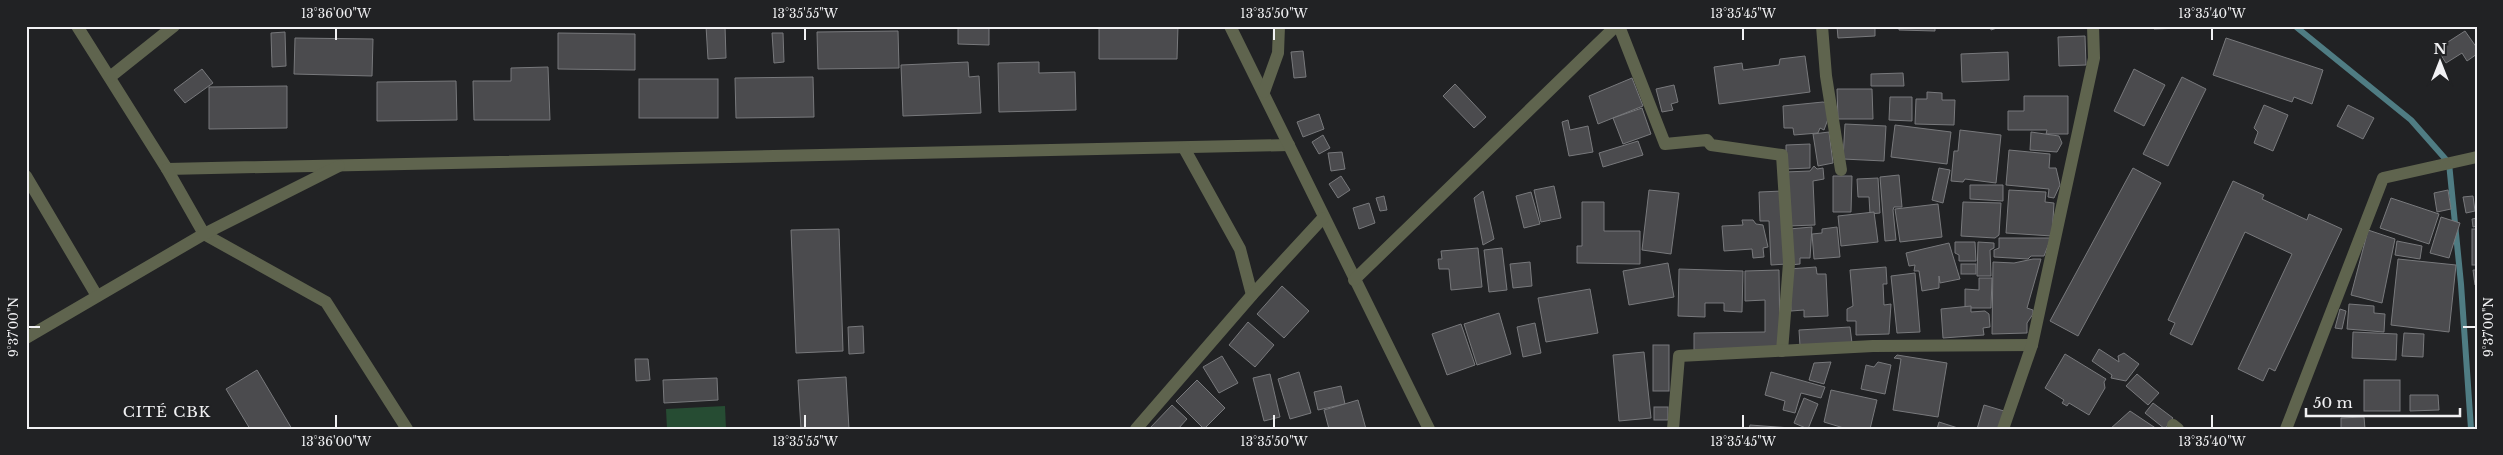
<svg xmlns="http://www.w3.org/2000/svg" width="2503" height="455" font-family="'Libre Baskerville',serif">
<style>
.green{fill:#264c33}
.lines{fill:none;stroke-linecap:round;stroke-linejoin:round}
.stream{stroke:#4f7c83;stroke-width:6}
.building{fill:#4b4b4e;stroke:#78797c}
.minor{stroke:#5f644e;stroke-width:12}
.ticks{fill:none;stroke:#f1f1f3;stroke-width:2}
.labels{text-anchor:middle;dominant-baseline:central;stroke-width:4;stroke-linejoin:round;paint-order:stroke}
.neighbourhood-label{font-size:15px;letter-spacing:1px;fill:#f1f1f3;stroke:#212224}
.neatline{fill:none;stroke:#f1f1f3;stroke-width:2}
.ticks-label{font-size:12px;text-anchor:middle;fill:#f1f1f3}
</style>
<rect width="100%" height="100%" fill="#212224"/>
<polygon class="green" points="725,406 726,429 667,429 666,409"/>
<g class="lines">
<polyline class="stream" points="2295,26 2411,120 2449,163 2461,284 2471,429"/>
</g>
<g class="building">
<polygon points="706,26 725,26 726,58 708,59"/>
<polygon points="958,26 989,26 989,45 958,44"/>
<polygon points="1099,26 1178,26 1177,59 1099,59"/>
<polygon points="1837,26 1875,26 1875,36 1838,38"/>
<polygon points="1899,26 1935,26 1935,31 1899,30"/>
<polygon points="1990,26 2003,26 1991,30"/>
<polygon points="2154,26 2183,26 2183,28 2154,29"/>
<polygon points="898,31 899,68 818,69 817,32"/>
<polygon points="2465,31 2477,48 2477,54 2467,61 2462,53 2446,63 2437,49"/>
<polygon points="285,32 286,66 272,67 271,33"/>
<polygon points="558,33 635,34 635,70 558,69"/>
<polygon points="772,33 783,33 784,62 774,63"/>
<polygon points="2085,36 2086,65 2059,66 2058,37"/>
<polygon points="295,38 373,39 372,76 294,74"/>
<polygon points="2226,38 2323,70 2312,104 2294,97 2292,102 2213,75"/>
<polygon points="1303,51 1306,77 1294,78 1291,52"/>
<polygon points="2008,52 2009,80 1962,82 1961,54"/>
<polygon points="1805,56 1810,92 1719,104 1714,67 1742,63 1743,70 1779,65 1780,59"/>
<polygon points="968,62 969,77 979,76 981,113 903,116 901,65"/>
<polygon points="1039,62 1039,73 1075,72 1076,110 999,112 998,63"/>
<polygon points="548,67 550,120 474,120 473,81 511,81 511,68"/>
<polygon points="202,69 213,83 185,103 174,90"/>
<polygon points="2134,69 2165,85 2144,126 2114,111"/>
<polygon points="1903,73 1904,86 1871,86 1871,74"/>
<polygon points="813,77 814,117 736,118 735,78"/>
<polygon points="2182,77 2206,89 2168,166 2143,154"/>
<polygon points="1632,78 1643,106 1598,124 1589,96"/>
<rect x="639" y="79" width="79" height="39"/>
<polygon points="456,81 457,120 377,121 377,82"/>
<polygon points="1455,84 1486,117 1474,128 1443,96"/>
<polygon points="1674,85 1678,102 1671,104 1673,110 1662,112 1656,89"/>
<polygon points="287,86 287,128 209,129 209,87"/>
<polygon points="1837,89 1872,89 1873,119 1838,119"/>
<polygon points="1927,92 1942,93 1942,100 1955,100 1954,125 1915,124 1916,99 1927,99"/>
<polygon points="2024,96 2068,96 2068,134 2046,134 2047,130 2008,130 2008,111 2024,111"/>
<polygon points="1890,97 1912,97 1912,121 1889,120"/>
<polygon points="1823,102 1826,103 1828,119 1824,130 1820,128 1818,133 1794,135 1793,128 1784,128 1783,106"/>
<polygon points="2264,105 2288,115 2273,151 2254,143 2258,132 2254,128"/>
<polygon points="2348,105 2374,118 2363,139 2337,126"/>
<polygon points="1642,108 1651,134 1623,144 1613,118"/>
<polygon points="1319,114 1324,129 1303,137 1297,122"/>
<polygon points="1568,120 1570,130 1588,126 1593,152 1569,156 1562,122"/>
<polygon points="1845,124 1886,126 1884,161 1843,159"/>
<polygon points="1895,125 1951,132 1947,164 1891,157"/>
<polygon points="1960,130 2001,135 1996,183 1965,179 1963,182 1951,181 1954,151 1958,151"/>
<polygon points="1829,132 1833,163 1818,166 1813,134"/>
<polygon points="2031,132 2059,136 2062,143 2057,152 2030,150"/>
<polygon points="1323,135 1330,148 1319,154 1312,142"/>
<polygon points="1638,141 1643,155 1603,167 1599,153"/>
<polygon points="1810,144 1810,168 1786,169 1786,145"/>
<polygon points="2009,150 2050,154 2049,168 2056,168 2060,185 2054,198 2048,197 2049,189 2006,185"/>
<polygon points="1342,152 1345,169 1331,171 1328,153"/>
<polygon points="1814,166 1817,169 1823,168 1824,179 1813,181 1815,225 1788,226 1785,172 1810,171"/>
<polygon points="1939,168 1950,170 1943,203 1932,200"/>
<polygon points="2133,168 2161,183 2078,336 2050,321"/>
<polygon points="1899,175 1902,207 1894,207 1893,210 1896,240 1885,241 1880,177"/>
<polygon points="1341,176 1350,190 1338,198 1329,184"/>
<polygon points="1833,176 1852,176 1851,212 1833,212"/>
<polygon points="1878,178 1880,213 1870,214 1869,197 1858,197 1857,179"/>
<polygon points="2233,181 2264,195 2262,199 2307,220 2309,214 2342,229 2275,371 2269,368 2263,381 2238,369 2292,254 2245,232 2192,345 2170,334 2175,323 2168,320"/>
<polygon points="1970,185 2003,185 2003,201 1970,199"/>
<polygon points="1554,186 1561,218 1541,222 1534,190"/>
<polygon points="1649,190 1679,193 1671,254 1642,250"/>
<polygon points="2009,190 2046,192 2045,202 2054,203 2052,236 2006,233"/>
<polygon points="2448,190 2451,209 2437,212 2434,193"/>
<polygon points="1483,191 1494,239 1483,245 1474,198"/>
<polygon points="1783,191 1787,264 1771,265 1769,221 1760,221 1759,192"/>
<polygon points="1531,192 1540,224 1524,228 1516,196"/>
<polygon points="1384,196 1387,210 1380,211 1376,198"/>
<polygon points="2473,196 2475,211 2466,213 2463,197"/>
<polygon points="2391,198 2439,214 2429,244 2380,228"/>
<polygon points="1582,202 1604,202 1604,231 1640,231 1640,264 1577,263 1577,246 1582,246"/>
<polygon points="1963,202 2001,203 1999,235 1995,238 1961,236"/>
<polygon points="1369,203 1375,223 1359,229 1353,208"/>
<polygon points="1938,204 1942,237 1900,242 1895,209"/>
<polygon points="1874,212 1878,242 1841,246 1838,216"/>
<polygon points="2441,217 2460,223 2449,258 2430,253"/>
<polygon points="2477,218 2477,226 2473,227 2472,219"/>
<polygon points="1742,220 1753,220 1756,224 1763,225 1768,247 1763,248 1764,257 1753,258 1752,249 1724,251 1722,226 1743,225"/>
<polygon points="1812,227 1810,258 1800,258 1800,264 1790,265 1789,229"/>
<polygon points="1837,227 1840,257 1814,259 1812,234 1822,233 1822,229"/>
<polygon points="839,229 843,351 796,353 791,230"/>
<rect x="2472" y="229" width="5" height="36"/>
<polygon points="2368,230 2395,239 2382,303 2351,295"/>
<polygon points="1999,238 2051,238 2044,256 2031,256 2028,259 1994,257 1994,250 1999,248"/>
<polygon points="2397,241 2422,246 2420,259 2395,255"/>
<polygon points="1955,242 1975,242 1976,261 1959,261 1959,255 1955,253"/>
<polygon points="1978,242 1994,243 1994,248 1990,250 1991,276 1977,276"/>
<polygon points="1949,243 1960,279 1940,283 1939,276 1939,288 1922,291 1919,271 1914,271 1915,265 1909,266 1906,253"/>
<polygon points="1478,248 1482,287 1451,290 1449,269 1439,269 1438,259 1442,259 1441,251"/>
<polygon points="1502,248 1507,290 1489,292 1484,250"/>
<polygon points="2033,259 2041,259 2027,308 2033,310 2033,314 2027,323 2027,333 1992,334 1993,262 2014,263"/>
<polygon points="2398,259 2456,265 2449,332 2391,325"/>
<polygon points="1530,262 1532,286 1513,288 1510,264"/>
<polygon points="1668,263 1674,297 1629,305 1623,271"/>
<rect x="1961" y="264" width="15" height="10"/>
<polygon points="1816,267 1817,274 1826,274 1828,316 1804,317 1804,310 1791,311 1789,269"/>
<polygon points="1886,267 1887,284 1883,284 1884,305 1891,304 1889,334 1856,335 1856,321 1847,321 1847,309 1853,306 1850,270"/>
<polygon points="1679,269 1743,271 1742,312 1724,311 1724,303 1705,303 1705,317 1678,316"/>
<polygon points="1779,270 1780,348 1694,350 1694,333 1765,332 1765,300 1745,301 1745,271"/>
<polygon points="2473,270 2477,270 2477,285 2475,285"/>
<polygon points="1915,273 1920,332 1897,333 1891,276"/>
<polygon points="1979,278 1992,278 1991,308 1965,308 1965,289 1979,290"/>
<polygon points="1282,286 1309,311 1284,338 1257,314"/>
<polygon points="1590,289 1598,333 1546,342 1538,298"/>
<polygon points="2349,304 2374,306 2374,313 2385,314 2384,332 2347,329"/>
<polygon points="1971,306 1971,312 1985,311 1989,314 1990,327 1983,328 1984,335 1943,338 1941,309"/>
<polygon points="2340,309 2346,311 2342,329 2335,328"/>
<polygon points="1499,313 1511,354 1477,365 1464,324"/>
<polygon points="1248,322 1274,345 1255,367 1229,345"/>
<polygon points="1535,323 1541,353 1523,357 1517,327"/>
<polygon points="1461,324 1475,365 1447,375 1432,334"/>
<polygon points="863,326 864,353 849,354 848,327"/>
<polygon points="1850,327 1852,343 1800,346 1799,330"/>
<polygon points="2353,332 2397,334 2396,360 2352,358"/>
<polygon points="2404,333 2424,334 2423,357 2402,356"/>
<rect x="1653" y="345" width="16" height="46"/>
<polygon points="2099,349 2119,362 2118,356 2124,353 2139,364 2126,381 2111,378 2112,375 2092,361"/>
<polygon points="1644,352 1651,418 1619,421 1613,355"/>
<polygon points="2065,354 2106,379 2104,382 2105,388 2089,415 2069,403 2067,406 2062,403 2064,400 2045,388"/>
<polygon points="1897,355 1947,363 1938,417 1893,410 1901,359 1894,358"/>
<polygon points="1222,356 1238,383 1219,393 1203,367"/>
<polygon points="635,359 648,359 650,380 636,381"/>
<polygon points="1831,362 1824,384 1809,380 1814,363"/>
<polygon points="1878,362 1891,365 1885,394 1861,389 1866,365 1874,367"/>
<polygon points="257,370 292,429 250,429 226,389"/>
<polygon points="1299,372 1311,413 1290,419 1278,379"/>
<polygon points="1771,372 1825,387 1821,398 1801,393 1795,413 1783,410 1785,401 1765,395"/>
<polygon points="1270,374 1280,417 1264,421 1253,378"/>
<polygon points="2137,374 2159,393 2148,405 2126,386"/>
<polygon points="846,377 849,429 801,429 798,380"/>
<polygon points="717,378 718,400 664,403 663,380"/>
<polygon points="1197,380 1225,408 1204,429 1176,401"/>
<rect x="2364" y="380" width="36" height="31"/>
<polygon points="1341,386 1345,404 1318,410 1314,392"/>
<polygon points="1831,390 1877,400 1870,429 1847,429 1824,422"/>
<polygon points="2410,395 2438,395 2439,410 2410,411"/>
<polygon points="1804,398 1818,404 1808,429 1794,423"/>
<polygon points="1358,400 1366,429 1329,429 1324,410"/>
<polygon points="2153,403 2173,418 2165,429 2145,413"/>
<polygon points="1172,405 1187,419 1178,429 1149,429"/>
<polygon points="1984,405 2004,411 1999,429 1977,429"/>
<rect x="1654" y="407" width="14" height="13"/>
<polygon points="2130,411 2157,429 2110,429"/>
<polygon points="2364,417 2365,429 2341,429 2341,418"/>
<polygon points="1939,422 1961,429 1937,429"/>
<polygon points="1750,425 1791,428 1791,429 1749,429"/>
</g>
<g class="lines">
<g class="minor">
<polyline points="77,26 167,169 1289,145"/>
<polyline points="1230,26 1429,429"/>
<polyline points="1619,26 1665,144 1707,140 1711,145 1782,155 1789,263 1782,351"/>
<polyline points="1822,26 1826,76 1841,170"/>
<polyline points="110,77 174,26"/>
<polyline points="1264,92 1278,53 1279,26"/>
<polyline points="1184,148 1240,249 1252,295"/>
<polyline points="167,169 204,234 326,302 407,429"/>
<polyline points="26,176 97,296"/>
<polyline points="1354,280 1616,26"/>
<polyline points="26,338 204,234 339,166"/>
<polyline points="2173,425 2178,429"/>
<polyline points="1136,429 1252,295 1323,218"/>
<polyline points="1673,429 1679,356 1873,346 2032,345"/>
<polyline points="2003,429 2032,345 2094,58 2093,26"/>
<polyline points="2286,429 2383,178 2477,157"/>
</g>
</g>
<path class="ticks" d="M336,28V40M805,28V40M1274,28V40M1743,28V40M2212,28V40M28,327H40M2463,327H2476M336,415V428M805,415V428M1274,415V428M1743,415V428M2212,415V428"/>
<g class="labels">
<g class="neighbourhood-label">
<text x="167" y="411">CITÉ CBK</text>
</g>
</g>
<rect width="2503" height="455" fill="none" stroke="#212224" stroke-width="55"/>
<g transform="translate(2440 62)" stroke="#212224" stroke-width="4" paint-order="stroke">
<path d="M0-4L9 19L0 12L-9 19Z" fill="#f1f1f3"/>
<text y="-8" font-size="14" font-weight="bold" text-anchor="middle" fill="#f1f1f3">N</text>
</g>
<path d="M2306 408v8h154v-8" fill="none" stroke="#f1f1f3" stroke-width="2.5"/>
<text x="2313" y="408" font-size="15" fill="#f1f1f3" stroke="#212224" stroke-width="4" paint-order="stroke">50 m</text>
<rect x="28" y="28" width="2448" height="400" class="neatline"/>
<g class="ticks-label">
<text x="336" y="18">13°36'00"W</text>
<text x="805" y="18">13°35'55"W</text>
<text x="1274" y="18">13°35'50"W</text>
<text x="1743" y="18">13°35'45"W</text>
<text x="2212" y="18">13°35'40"W</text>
<text transform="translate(14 327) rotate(-90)" y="4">9°37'00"N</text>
<text transform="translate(2489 327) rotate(-90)" y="4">9°37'00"N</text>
<text x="336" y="446">13°36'00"W</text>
<text x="805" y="446">13°35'55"W</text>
<text x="1274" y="446">13°35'50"W</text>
<text x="1743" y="446">13°35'45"W</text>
<text x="2212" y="446">13°35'40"W</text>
</g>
</svg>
